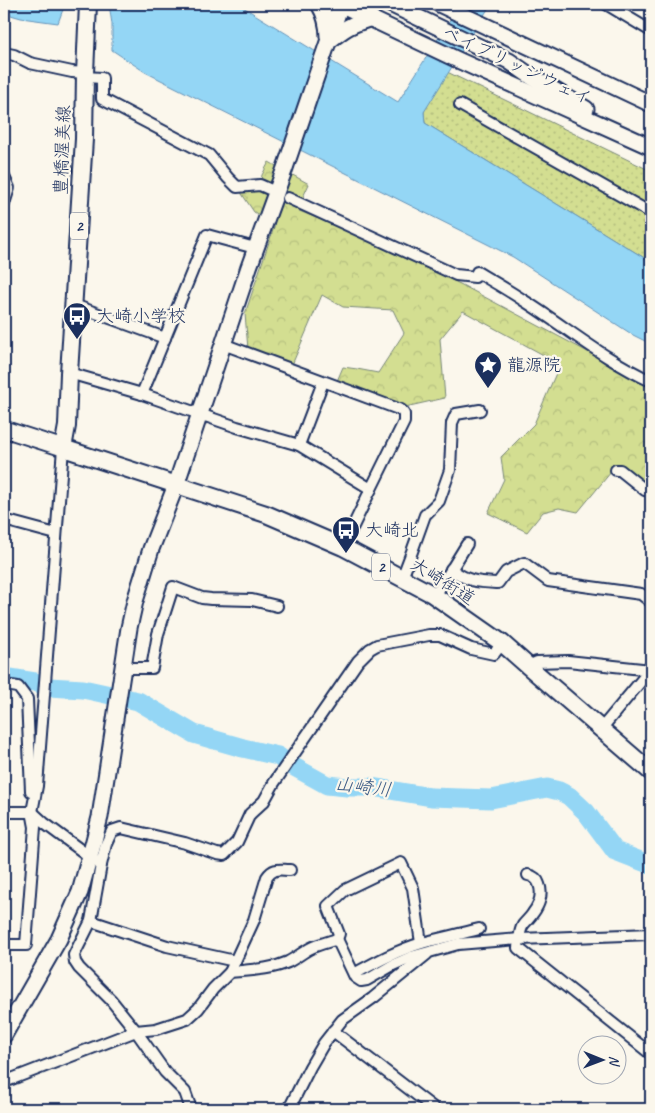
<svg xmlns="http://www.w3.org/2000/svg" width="655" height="1113" font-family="Caveat,'Klee One',sans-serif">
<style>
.forest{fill:url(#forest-crowns);stroke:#778678}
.park{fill:url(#park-dots);stroke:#778678}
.water{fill:#94d6f5;stroke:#6493b9}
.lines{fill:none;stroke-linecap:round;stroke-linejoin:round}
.river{stroke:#94d6f5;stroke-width:19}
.street-casing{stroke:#1b2f5e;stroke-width:14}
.secondary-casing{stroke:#1b2f5e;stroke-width:19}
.primary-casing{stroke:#1b2f5e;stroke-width:20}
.street{stroke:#fbf7ec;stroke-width:10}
.secondary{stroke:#fbf7ec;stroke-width:15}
.primary{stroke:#fbf7ec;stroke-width:16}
.labels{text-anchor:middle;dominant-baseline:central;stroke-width:4.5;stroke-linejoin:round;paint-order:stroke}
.shield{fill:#fbf7ec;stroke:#5e6b89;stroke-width:1}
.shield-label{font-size:16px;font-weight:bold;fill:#1b2f5e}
.street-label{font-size:18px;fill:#1b2f5e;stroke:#fbf7ec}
.poi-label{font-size:18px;fill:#1b2f5e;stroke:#fbf7ec;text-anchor:start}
.water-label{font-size:19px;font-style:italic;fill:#395984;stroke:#fbf7ec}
</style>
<defs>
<pattern id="forest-crowns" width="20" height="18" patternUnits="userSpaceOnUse" patternTransform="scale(1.25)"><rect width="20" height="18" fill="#d3de91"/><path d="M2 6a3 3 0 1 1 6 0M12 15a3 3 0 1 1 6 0" fill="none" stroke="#b5bf7f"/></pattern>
<pattern id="park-dots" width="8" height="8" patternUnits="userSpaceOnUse" patternTransform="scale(1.25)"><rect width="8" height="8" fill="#d3de91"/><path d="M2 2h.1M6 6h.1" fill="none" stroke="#b5bf7f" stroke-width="1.8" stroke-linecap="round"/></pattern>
</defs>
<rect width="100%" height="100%" fill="#fbf7ec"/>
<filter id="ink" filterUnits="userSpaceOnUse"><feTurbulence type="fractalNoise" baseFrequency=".02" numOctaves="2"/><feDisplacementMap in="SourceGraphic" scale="10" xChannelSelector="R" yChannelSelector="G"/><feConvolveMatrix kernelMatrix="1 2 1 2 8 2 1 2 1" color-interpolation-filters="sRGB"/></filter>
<g filter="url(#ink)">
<polygon class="forest" points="269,162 309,184 297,210 375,242 462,285 633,376 651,384 651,489 616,466 578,512 559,508 543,512 527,532 488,513 504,479 501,457 534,424 560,364 463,311 440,339 445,398 405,407 337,381 343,367 357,369 378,373 404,333 393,310 343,307 322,295 291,367 248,349 245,314 275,224 254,212 240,191 259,189 262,175"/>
<polygon class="park" points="439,68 651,171 651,262 425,123 424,112"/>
<g class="water">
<polygon points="4,4 65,4 58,23 21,18 4,13"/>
<polygon points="109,4 238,4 398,102 460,4 491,4 424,112 425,123 651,262 651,344 633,335 513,257 145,72 112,50 112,24"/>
</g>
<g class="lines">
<polyline class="river" points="4,677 35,682 49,687 83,689 138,701 194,734 243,748 278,756 287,763 327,785 347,787 372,787 431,797 491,799 547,788 559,791 569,796 586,812 615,851 651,865"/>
<g class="street-casing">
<g id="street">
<polyline points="606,4 651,31"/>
<polyline points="4,53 14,55 30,63 72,72 85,73"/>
<polyline points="85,77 102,78 102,99 209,155 228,178 237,187 260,185 269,189"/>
<polyline points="460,105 651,213"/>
<polyline points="4,177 9,188 4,204"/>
<path d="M288,198L456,275L475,277L477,272C492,281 508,290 523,300C566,327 605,360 651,381"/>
<polyline points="74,305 165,338"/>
<polyline points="223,344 401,410 404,414 404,422 371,489"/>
<polyline points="69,373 142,394 237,427 299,445 371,489 343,547"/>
<polyline points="142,394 207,235 255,248"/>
<polyline points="299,445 323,382"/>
<polyline points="616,470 620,470 645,490 651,491"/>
<polyline points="4,520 56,534"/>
<path d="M451,569C468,582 478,582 498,583L506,572L524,563L548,581L641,594L651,602"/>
<polyline points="402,578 410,557 425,515 439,501 450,470 452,423 456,414 480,410"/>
<polyline points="435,596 467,544"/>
<polyline points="528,666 537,662 568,661 651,670"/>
<polyline points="123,668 152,668 158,634 173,587 202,598 211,599 252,600 277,606"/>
<polyline points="4,685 18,687 27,699 31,791"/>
<polyline points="601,729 651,669"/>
<polyline points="4,812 32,812 44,823 101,865 91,921 74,955 75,962 79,968 111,1000 136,1031 165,1072 185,1092 191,1109"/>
<polyline points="32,812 37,786 63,448"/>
<polyline points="101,865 106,844 112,831 121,828 185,843 217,854 224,855 237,842 250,814 264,801 274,783 358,661 370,649 377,645 429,635 440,635 471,649 494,654 502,643"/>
<path d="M528,875C533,876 537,878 539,884C543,894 539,905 533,913C530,918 526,921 523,925C519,931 519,941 518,948L651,1054"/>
<polyline points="91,921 167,946 235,961"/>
<polyline points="337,939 339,934 328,906 345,890 401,863 413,888 421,943"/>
<polyline points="4,945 26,945 35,827 32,811"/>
<path d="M230,972C249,970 270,970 288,962C296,958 303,952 311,948C319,944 329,942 337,939L355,977L361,981L367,980L393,965L411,957L458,944L520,939L651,934"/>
<path d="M354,974C376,962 398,950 422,943C441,938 460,934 479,929"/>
<polyline points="333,1031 435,1109"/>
<path d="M4,1082L136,1031L156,1029L187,1019L198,1009L213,989L230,972L254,920L267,877C274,867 280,870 290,870"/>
<polyline points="289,1109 310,1067 324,1043 342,1020 373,998 427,954"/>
</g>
</g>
<g class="secondary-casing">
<g id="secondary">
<path d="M319,4C325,14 328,25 328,37"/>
<polyline points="340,4 460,61 651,147"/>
<polyline points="390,4 509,61 532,77 586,109"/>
<polyline points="439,4 651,104"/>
<path d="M329,41C345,28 351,24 372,18"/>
<polyline points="4,429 63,448"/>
<polyline points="4,1035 59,939 80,892 90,856 100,817 129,628 135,601 151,549 176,485 249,267 285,168 341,4"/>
</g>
</g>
<g class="primary-casing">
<polyline id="primary" points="88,4 85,73 84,139 69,373 67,426 63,448 266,514 343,547 432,594 502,643 528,666 651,772"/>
</g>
<use href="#street" class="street"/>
<use href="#secondary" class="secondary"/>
<use href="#primary" class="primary"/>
</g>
</g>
<defs>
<g id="bus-pin" transform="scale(1.4375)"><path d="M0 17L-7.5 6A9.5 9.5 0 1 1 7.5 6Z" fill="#1b2f5e" stroke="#fbf7ec"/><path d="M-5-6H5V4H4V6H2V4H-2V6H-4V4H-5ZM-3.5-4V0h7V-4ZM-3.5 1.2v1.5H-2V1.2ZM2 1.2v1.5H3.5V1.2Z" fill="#fff"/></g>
<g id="sight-pin" transform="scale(1.4375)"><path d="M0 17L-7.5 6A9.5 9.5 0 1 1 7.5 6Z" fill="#1b2f5e" stroke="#fbf7ec"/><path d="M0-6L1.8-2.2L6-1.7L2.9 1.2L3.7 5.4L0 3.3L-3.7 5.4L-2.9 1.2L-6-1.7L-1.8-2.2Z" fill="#fff"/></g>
</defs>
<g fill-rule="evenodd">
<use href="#bus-pin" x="77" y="316"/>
<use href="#sight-pin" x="488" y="365"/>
<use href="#bus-pin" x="346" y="530"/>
</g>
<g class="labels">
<g class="shield">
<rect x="70" y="212.5" width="18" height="27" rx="4"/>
<rect x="372" y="553.5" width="18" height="27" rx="4"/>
</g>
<g class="shield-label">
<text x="79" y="226">2</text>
<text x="381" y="567">2</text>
</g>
<g class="street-label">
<text transform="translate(517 65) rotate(25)">ベイブリッジウェイ</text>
<text transform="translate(62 150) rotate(-88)">豊橋渥美線</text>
<text transform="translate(443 581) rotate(32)">大崎街道</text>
</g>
<g class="poi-label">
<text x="96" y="316">大崎小学校</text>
<text x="507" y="365">龍源院</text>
<text x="365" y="530">大崎北</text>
</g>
<g class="water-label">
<text transform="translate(363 787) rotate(7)">山崎川</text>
</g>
</g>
<rect width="655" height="1113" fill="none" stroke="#fbf7ec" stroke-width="20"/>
<rect x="10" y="10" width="635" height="1093" fill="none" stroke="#1b2f5e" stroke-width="2" filter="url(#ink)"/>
<g transform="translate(602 1060) rotate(91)"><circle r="24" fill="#fbf7ec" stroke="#a1a7b3"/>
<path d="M0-4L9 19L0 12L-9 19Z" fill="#1b2f5e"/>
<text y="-8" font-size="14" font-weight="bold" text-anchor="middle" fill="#1b2f5e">N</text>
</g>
</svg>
